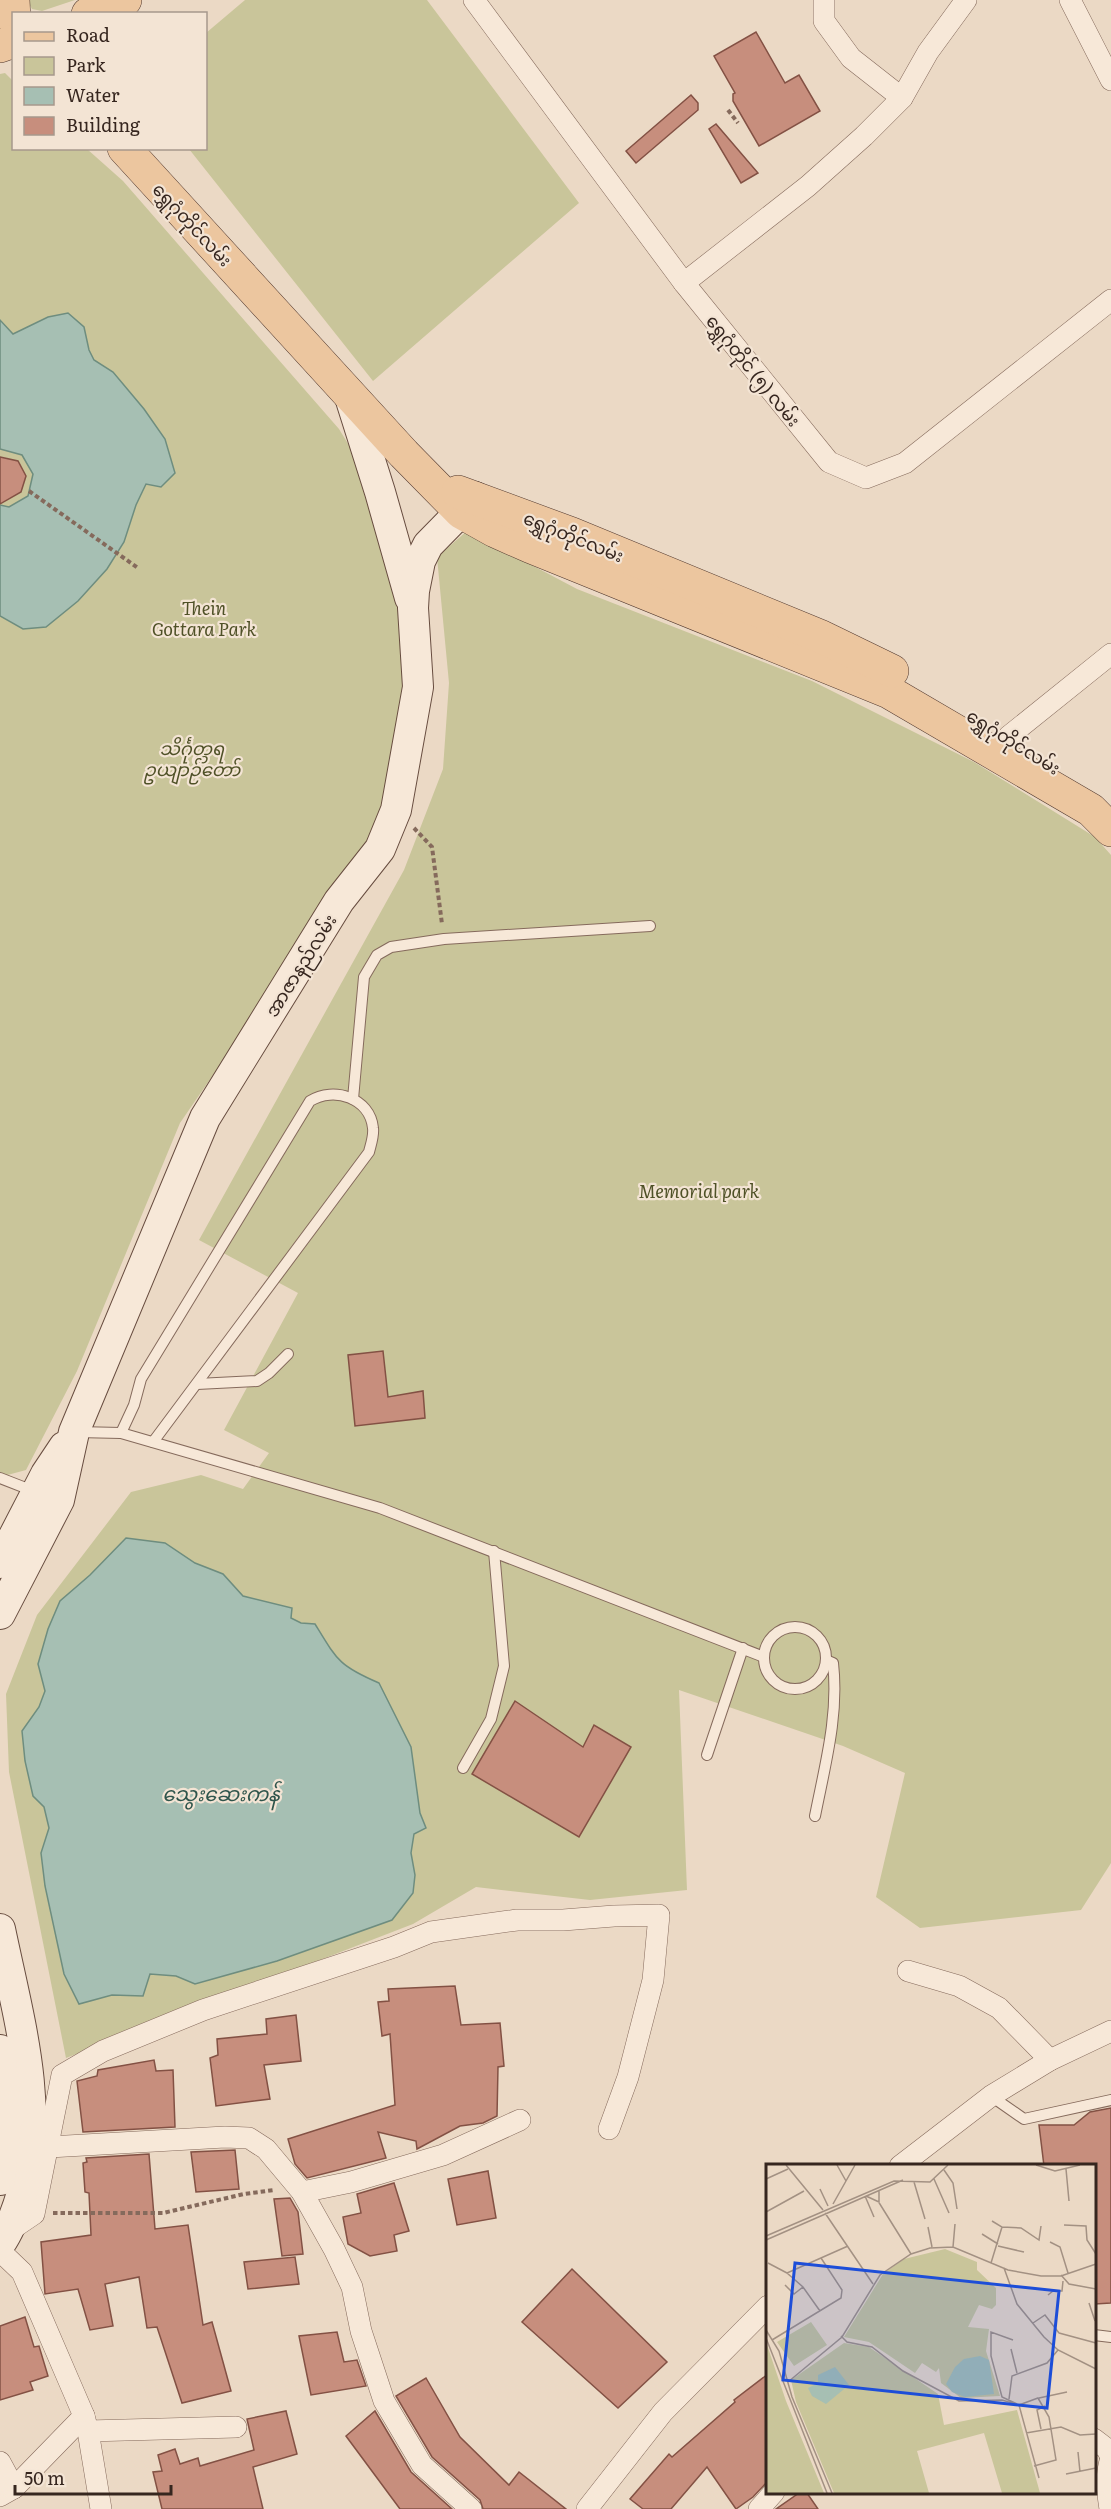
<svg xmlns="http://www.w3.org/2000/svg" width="1111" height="2509" font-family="Literata,'Noto Sans Myanmar',serif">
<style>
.green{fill:#c9c59a}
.water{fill:#a6bfb3;stroke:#6e8d7f;stroke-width:1.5}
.building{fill:#c78e7d;stroke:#835144;stroke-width:1.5}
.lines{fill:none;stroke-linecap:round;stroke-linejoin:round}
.lane-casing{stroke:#856a5c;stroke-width:12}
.street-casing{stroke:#856a5c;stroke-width:22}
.secondary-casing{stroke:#674c3f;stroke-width:32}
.primary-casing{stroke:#533a30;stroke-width:34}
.path{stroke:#856a5c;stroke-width:4;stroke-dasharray:4.5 3;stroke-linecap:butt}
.lane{stroke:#f7e8d8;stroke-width:10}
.street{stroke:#f7e8d8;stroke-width:21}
.secondary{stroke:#f7e8d8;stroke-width:30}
.primary{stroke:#ecc69f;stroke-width:33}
.labels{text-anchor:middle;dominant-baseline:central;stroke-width:4.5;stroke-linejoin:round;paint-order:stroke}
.street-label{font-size:18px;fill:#36261f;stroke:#f3e4d4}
.park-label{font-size:18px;font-style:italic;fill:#4f5127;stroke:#f3e4d4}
.water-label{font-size:20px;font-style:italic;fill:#2f554c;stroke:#f3e4d4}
.inset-road{fill:none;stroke:#a39183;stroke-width:1.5}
.view{fill:#1d4ed8;fill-opacity:0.15;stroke:#1d4ed8;stroke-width:3}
.inset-edge{fill:none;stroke:#36261f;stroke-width:3}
</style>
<rect width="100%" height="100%" fill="#ebd9c5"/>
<g class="green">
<polygon points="27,0 75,0 42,11 32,9"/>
<polygon points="245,0 427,0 579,203 373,381 189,149 206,148 206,33"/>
<polygon points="5,73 13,81 14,148 87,149 123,181 339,429 406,538 409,626 395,781 354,870 180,1123 77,1371 26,1470 0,1477 0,74"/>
<polygon points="467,531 577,589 812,681 974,762 1095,837 1111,855 1111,1863 1081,1910 920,1928 876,1897 905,1773 843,1746 679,1690 687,1890 590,1900 476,1887 413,1924 66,2058 9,1772 6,1694 37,1615 131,1492 201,1475 243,1489 269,1453 224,1430 298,1293 199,1240 404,870 443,769 449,683 437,557"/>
</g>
<g class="water">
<polygon points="68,313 84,327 89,350 94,360 113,372 144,409 165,439 175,473 161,487 146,484 136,505 124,542 107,569 78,601 46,627 23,629 0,616 0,505 9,507 28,496 33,474 22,455 0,449 0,320 13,334 48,317"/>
<path d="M126,1538L165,1543L195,1563L223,1574L243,1596L292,1608L291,1618L301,1623L315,1624C337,1660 339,1666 379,1683L411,1747L420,1813L426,1828L414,1834L411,1853L415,1875L413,1893L392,1920L277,1961L195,1984L176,1976L150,1974L143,1996L112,1995L79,2004L64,1974L45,1886L41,1853L49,1828L44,1807L33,1796L25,1761L22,1731L39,1707L45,1691L38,1664L48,1629L60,1601L90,1575Z"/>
</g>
<g class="building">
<polygon points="756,32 785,83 799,75 820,111 759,146 733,101 733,94 735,93 714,56"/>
<polygon points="691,95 698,103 698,110 636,163 626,151"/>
<polygon points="716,124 758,173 741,183 709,129"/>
<polygon points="0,457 18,461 26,476 21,492 0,504"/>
<polygon points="383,1351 388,1397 423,1391 425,1418 355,1426 348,1355"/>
<polygon points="515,1701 583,1747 594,1725 631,1747 579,1837 472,1774"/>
<polygon points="455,1986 461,2025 500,2023 504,2066 498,2067 497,2116 483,2123 460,2126 417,2149 416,2141 378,2132 386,2158 307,2178 295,2164 288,2139 395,2105 390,2034 382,2036 378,2002 389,2001 388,1989"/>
<polygon points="296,2015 301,2061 264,2065 270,2099 216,2106 210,2058 218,2055 217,2039 267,2034 266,2019"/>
<polygon points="154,2060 156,2071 173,2070 175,2127 83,2132 77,2081 97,2076 98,2070"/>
<polygon points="1111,2108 1111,2303 1095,2304 1095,2166 1044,2166 1039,2125 1074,2125 1090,2112"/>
<polygon points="235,2150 239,2189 196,2192 191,2152"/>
<polygon points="149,2154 155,2229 188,2225 203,2325 212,2322 231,2391 182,2403 157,2327 147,2328 139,2277 105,2284 113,2326 90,2330 78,2289 45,2294 41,2242 91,2235 89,2193 85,2192 83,2163 87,2162 86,2158"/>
<polygon points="488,2171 496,2218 457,2225 448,2179"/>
<polygon points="394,2183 409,2231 394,2235 397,2251 370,2256 348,2244 343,2217 361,2213 357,2194"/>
<polygon points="290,2198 298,2212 303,2254 282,2256 274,2199"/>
<polygon points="295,2257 299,2284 248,2289 244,2262"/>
<polygon points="572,2269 667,2362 618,2408 522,2322"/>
<polygon points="25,2317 34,2347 39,2346 48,2376 30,2382 33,2390 0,2400 0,2326"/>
<polygon points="337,2332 344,2362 357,2360 366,2386 311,2395 299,2336"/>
<polygon points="768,2374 768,2481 753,2497 736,2509 707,2467 671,2509 643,2509 630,2499 669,2454 672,2457 735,2402 734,2400"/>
<polygon points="426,2378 460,2437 509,2485 519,2472 566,2509 483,2509 480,2500 432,2457 396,2396"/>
<polygon points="286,2411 297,2454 253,2467 263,2509 162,2509 153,2472 162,2471 158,2455 175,2449 180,2464 198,2458 200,2466 254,2450 247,2419"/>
<polygon points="375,2411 411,2472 452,2509 400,2509 346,2436"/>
<polygon points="799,2493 807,2493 818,2509 776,2509"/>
</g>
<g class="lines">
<g class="lane-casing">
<g id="lane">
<polyline points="353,1099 364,977 377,955 391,947 444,939 650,926"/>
<polyline points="197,1384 257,1381 269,1373 288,1354"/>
<polyline points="77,1432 121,1433 380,1508 764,1657"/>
<path d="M121,1433L134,1405L141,1379L310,1101C334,1086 370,1098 373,1128C374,1136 371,1144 369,1152L153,1442"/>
<polyline points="0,1478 36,1492"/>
<circle cx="795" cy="1658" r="31"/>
<polyline points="707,1755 743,1648"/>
<polyline points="463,1768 491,1719 504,1666 494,1551"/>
<path d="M815,1816C825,1765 839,1715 833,1663L826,1660"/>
<polyline points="991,2096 1024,2119 1111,2100"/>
<polyline points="1094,2335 1111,2337"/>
</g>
</g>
<g class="street-casing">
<g id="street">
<polyline points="474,0 684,283 829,462 866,478 905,463 1111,300"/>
<polyline points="824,0 824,21 851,58 902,98"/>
<polyline points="1070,0 1111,80"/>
<polyline points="684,283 808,186 864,136 902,98 928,52 966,0"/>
<polyline points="996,754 1009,736 1111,654"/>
<polyline points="908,1971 959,1986 999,2008 1050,2060"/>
<polyline points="49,2147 225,2137 249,2138 266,2149 302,2192 334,2249 352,2287 361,2331 384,2401 422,2465 471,2509"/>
<polyline points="900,2166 991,2096 1050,2060 1111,2031"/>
<polyline points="302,2192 351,2182 443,2155 520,2120"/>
<polyline points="6,2233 34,2214 62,2075 103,2051 203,2010 394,1947 431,1932 517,1920 563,1920 614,1916 659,1915 653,1980 628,2077 609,2129"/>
<polyline points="0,2251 22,2272 84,2416 14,2488 0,2496"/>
<polyline points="84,2416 88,2431 236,2427"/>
<polyline points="88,2431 101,2509"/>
<polyline points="1094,2439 1107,2449 1111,2457"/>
<polyline points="0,2462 14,2488"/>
<polyline points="587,2509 663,2412 768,2306"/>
<polyline points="759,2509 774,2492"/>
<path d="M1110,2509C1107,2490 1105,2476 1111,2458"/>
</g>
</g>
<g class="secondary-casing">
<g id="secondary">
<polyline points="349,394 380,492 410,598"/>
<polyline points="0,1563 46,1474 64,1447"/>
<polyline points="0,1614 59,1500 74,1432 205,1118 339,901 380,849 396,810 418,687 413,608 414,591 420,561 428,545 475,497"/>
<path d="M0,1929C18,2016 45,2105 22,2193C17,2210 10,2230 0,2244"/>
<polyline points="0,2050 7,2115 0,2180"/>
</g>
</g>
<g class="primary-casing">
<g id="primary">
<polyline points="13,0 14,19"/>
<polyline points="88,14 125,0"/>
<polyline points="0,46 14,41"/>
<polyline points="124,148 404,454 461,512 495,531 529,546 889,692 1091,810 1111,830"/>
<polyline points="458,492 572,534 822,637 892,671"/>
</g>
</g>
<g class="path">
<polyline points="728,110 738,123"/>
<polyline points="29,491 138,568"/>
<polyline points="414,828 432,847 442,924"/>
<polyline points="53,2213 163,2213 244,2194 274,2190"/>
</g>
<use href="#lane" class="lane"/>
<use href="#street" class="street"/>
<use href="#secondary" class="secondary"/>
<use href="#primary" class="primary"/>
</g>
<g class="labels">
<g class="street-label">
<text transform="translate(193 224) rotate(47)">ရွှေဂုံတိုင်လမ်း</text>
<text transform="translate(754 370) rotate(51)">ရွှေဂုံတိုင် (၅) လမ်း</text>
<text transform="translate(574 536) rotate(22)">ရွှေဂုံတိုင်လမ်း</text>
<text transform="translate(1014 741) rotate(32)">ရွှေဂုံတိုင်လမ်း</text>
<text transform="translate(300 965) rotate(-58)">အာဇာနည်လမ်း</text>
</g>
<g class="park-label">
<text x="204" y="607">Thein<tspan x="204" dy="21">Gottara Park</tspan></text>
<text x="192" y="747">သိင်္ဂုတ္တရ<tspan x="192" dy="21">ဥယျာဉ်တော်</tspan></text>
<text x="699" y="1190">Memorial park</text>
</g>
<g class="water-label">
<text x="221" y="1792">သွေးဆေးကန်</text>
</g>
</g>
<g transform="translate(766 2164)">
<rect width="330" height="330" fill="#ebd9c5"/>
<path d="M179,85L211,98V106L230,124V141L226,145L213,141L202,163L223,165L220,187L234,232L195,234L175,219L173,204L170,208L156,199L149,209L103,178L78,173L117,110L138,95ZM45,158L61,181L28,202L11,178ZM0,178L20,237L58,329H0ZM78,179L103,183L172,230L178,261L251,246L274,329H236L218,269L151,287L163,329H68L30,238L25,216Z" fill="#c9c59a"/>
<path d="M214,192L223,196L228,230L199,233L186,228L180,220L189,203L198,195ZM69,203L83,221L60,240L46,232L42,224L52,219V211Z" fill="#a6bfb3"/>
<path class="inset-road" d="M20,1L57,46M71,1L80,17M270,1L289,7L314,1M300,5L303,37M178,6L187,19L191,45M0,15L22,5M168,15L183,49M148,18L159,55M54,25L62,42M99,32L108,53M100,32L113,38V26M112,37L145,90M67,40L89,1M0,48L38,27M59,49L107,120M298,61L320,62L321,76L330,90M162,63L166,83M236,63L255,64L273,76L275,62M216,70L232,80M0,72L128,17L164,18L182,1M0,76L137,16M284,78L294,83L302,109M232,82L258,88M187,83L189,60M2,99L21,109M225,99L236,63L226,57M238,104L251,140L278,173L292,186L330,205M295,111L303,120L330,125M19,121L28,130L37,123M282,131L287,127H296L297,117M323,139L329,157M54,147L37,123L21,109L82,82M267,159L279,151L293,169M0,166L13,187L26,233L66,329M293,169L330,179M75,172L81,178L106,183L137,207L193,237L236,236L253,241L273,314M0,174L61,329M6,176L75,134L76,126L55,94M247,176L225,168V192L236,233L251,240M245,185L251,209M22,218L76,173L114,111L145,90L164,84L187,83L242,106L275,112H295L330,100M273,234L301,228M243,235L246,212L281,199L292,186M253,241L272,234L283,253L290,296L268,302M275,265L271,246L279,242M260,269L295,263L314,271L330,270M312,288L314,308M300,310L330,304"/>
<path class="view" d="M29,99L293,127L281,244L17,216Z"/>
<rect width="330" height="330" class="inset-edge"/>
</g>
<rect x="12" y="12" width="195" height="138" fill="#f3e4d4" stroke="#a7988c" stroke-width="1.5"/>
<rect x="24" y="32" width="30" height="9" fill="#ecc69f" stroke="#a7988c" stroke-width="1.5"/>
<text x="66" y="42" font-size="18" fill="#36261f">Road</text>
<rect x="24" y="57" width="30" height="18" fill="#c9c59a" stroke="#a7988c" stroke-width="1.5"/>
<text x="66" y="72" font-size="18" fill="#36261f">Park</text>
<rect x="24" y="87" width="30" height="18" fill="#a6bfb3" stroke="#a7988c" stroke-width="1.5"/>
<text x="66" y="102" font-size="18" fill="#36261f">Water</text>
<rect x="24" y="117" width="30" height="18" fill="#c78e7d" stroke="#a7988c" stroke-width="1.5"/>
<text x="66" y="132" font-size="18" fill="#36261f">Building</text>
<path d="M15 2485v9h156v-9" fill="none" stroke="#36261f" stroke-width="3"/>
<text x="24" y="2485" font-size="18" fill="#36261f" stroke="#f3e4d4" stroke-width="4.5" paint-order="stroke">50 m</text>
</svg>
